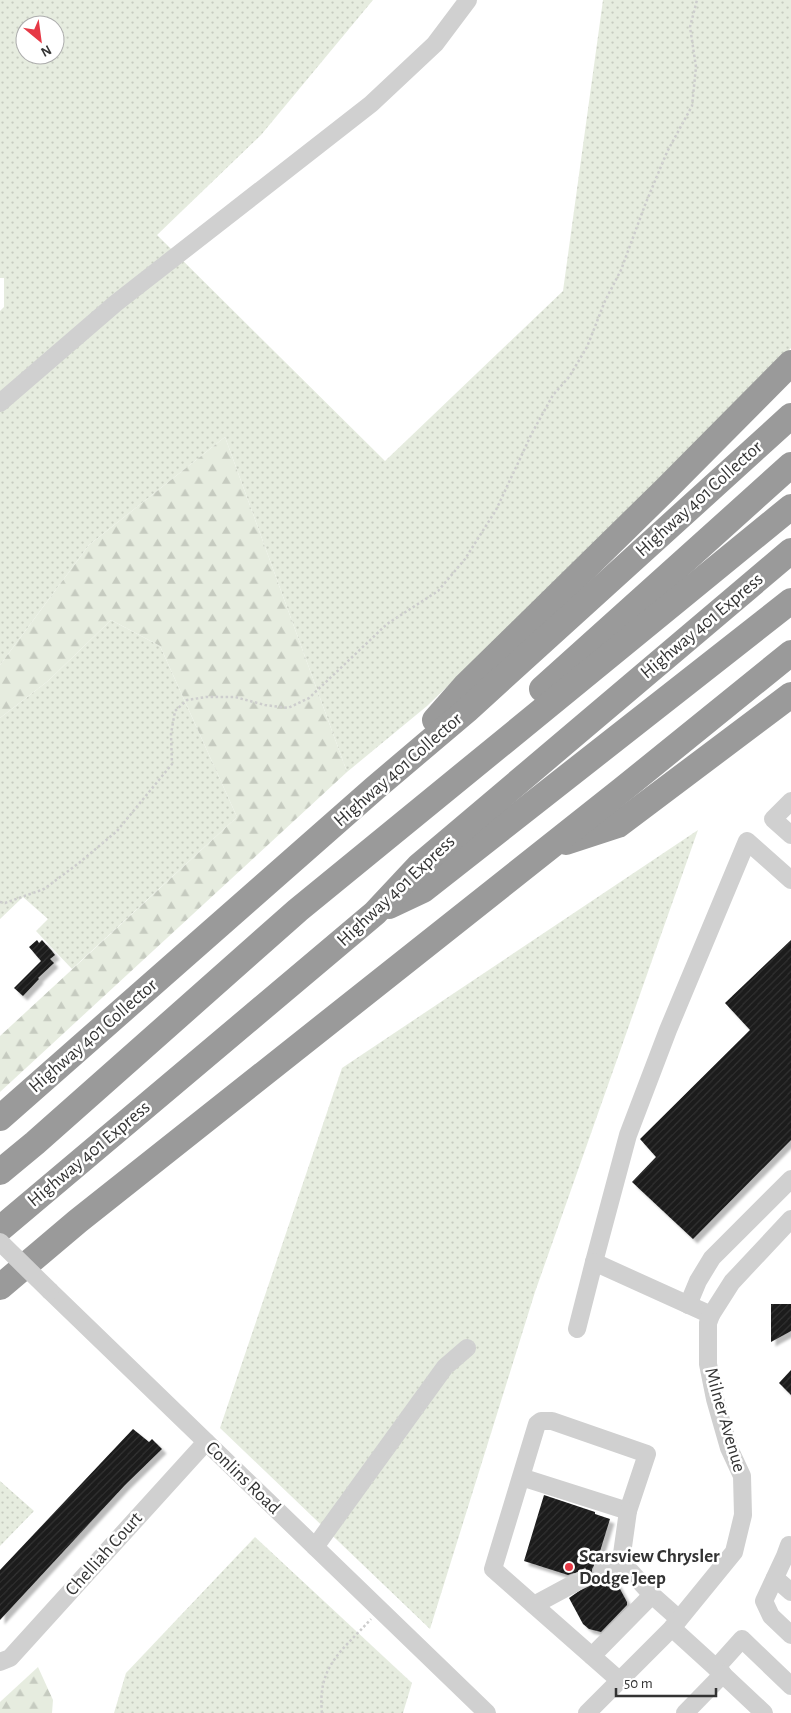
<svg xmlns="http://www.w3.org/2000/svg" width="791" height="1713" font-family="'Alegreya Sans',sans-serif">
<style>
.grass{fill:url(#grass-dots);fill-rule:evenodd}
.forest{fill:url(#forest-firs)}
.building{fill:url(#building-hatch);filter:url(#shadow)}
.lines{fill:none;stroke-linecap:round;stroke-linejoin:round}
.minor-tunnel{stroke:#d6d6d6;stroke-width:18;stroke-dasharray:18 9;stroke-linecap:butt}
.path{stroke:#cdcdcd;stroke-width:2.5;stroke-dasharray:2.5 2.5;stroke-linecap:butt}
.minor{stroke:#d0d0d0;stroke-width:18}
.highway{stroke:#9a9a9a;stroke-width:26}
.minor-bridge{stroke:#d0d0d0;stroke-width:18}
.poi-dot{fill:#e63946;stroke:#fff;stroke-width:2}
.labels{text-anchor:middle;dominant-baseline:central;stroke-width:5;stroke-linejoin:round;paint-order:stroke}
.street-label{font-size:19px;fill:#333;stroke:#fff}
.poi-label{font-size:19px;font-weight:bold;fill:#333;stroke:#fff;text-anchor:start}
</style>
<defs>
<pattern id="grass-dots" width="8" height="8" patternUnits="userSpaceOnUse" patternTransform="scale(1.25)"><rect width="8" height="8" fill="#e6ecdf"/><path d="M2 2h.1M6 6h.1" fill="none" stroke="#c6cbc0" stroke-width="1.8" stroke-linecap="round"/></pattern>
<pattern id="forest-firs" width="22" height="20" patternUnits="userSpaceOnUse" patternTransform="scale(1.25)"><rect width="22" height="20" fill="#e6ecdf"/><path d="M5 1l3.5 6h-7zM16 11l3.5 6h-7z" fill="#c6cbc0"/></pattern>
<pattern id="building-hatch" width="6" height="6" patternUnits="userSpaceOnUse" patternTransform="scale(1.25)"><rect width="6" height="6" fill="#1a1a1a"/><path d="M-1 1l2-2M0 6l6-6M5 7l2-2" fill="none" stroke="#333"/></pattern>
<filter id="shadow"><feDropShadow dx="4.5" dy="4.5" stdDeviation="1" flood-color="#0004"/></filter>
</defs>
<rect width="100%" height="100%" fill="#fff"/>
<g class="grass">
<path d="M0,0H373L261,135L157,235L385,461L563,291L603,0H791V348L647,494L427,706L347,772L225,437L89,545L0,665V311L4,307V278H0ZM25,25H55V55H25Z"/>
<polygon points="111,620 160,646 237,817 72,969 36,931 48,919 23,897 0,919 0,718 48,681"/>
<polygon points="698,830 535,1292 430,1629 220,1428 342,1068"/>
<polygon points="0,1481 34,1511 0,1546"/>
<polygon points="255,1537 412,1683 403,1713 114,1713 126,1673"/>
</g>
<g class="forest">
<polygon points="225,437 347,772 0,1092 0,1036 237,817 160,646 111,620 48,681 0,718 0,665 89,545"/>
<polygon points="38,1667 53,1700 52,1713 0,1713 0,1702"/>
</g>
<g class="building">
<polygon points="37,940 39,943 42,940 52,951 55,955 50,959 54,963 38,978 39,979 23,996 14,988 41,961 29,947"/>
<polygon points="791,940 791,1140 693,1239 632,1182 656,1157 640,1139 750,1030 725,1003"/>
<polygon points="771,1304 791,1304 791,1331 771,1342"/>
<polygon points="791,1370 791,1395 779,1383"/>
<polygon points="133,1429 149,1442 152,1439 162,1449 125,1485 0,1620 0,1570"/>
<polygon points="544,1495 595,1512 595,1514 610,1519 597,1561 592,1569 592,1574 596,1578 601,1580 613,1576 627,1602 627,1605 601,1632 589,1629 583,1624 569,1598 582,1589 584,1584 579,1575 574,1573 568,1575 524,1561"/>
</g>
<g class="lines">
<polyline class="minor-tunnel" points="573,1584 602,1570"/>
<g class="path">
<polyline points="0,902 5,903 44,889 79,863 117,831 172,764 171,734 175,711 187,700 206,697 235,697 265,705 288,708 309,698 387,624 438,591 465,559 496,510 532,433 553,395 569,377 587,347 605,301 621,270 645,205 667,152 692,106 696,67 690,27 697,0"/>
<path d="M322,1713C317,1666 342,1651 371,1619"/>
</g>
<g class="minor">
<polyline points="0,403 116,303 371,104 435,44 468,0"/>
<polyline points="791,801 773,819 791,835"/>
<polyline points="594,1262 628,1135 668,1030 747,841 791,880"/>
<polyline points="50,1291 487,1713"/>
<polyline points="688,1305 698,1281 712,1258 791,1179"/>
<polyline points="577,1329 594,1262 711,1315"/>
<polyline points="521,1477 628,1511 647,1454 552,1421 541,1421 537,1424 493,1569 619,1680"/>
<polyline points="628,1511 621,1561 652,1595 679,1619"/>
<polyline points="789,1545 785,1556 764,1601 771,1616 791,1635"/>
<polyline points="315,1547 445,1367 467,1348"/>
<polyline points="602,1570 621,1561"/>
<polyline points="775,1578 791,1592"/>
<polyline points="534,1605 573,1584"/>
<polyline points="672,1628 716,1668 742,1639 791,1686"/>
<polyline points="592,1656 652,1595"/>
<polyline points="0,1662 10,1658 206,1442"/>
<polyline points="716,1668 764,1713"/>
<polyline points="587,1713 672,1628 734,1552 743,1515 742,1476 729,1448 715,1399 708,1364 708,1323 711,1315 732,1282 791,1219"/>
<polyline points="685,1713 723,1674"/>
</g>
<g class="highway">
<polyline points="542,689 791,465"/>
<polyline points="435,720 465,686 666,489 791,363"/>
<polyline points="566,842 618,825 791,695"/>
<polyline points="389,906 423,890 791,601"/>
<polyline points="0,1118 375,788 467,710 791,416"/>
<polyline points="0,1172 35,1143 298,910 791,507"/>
<polyline points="0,1229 375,913 419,866 791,551"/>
<polyline points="0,1287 78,1221 623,789 791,653"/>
</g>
<polyline class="minor-bridge" points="0,1242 50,1291"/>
</g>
<circle class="poi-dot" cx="569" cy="1567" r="5"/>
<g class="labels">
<g class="street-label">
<text transform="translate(699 499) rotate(-42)">Highway 401 Collector</text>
<text transform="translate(702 626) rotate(-40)">Highway 401 Express</text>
<text transform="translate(398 770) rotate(-41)">Highway 401 Collector</text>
<text transform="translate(396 891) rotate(-43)">Highway 401 Express</text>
<text transform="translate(93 1036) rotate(-41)">Highway 401 Collector</text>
<text transform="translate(89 1154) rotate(-40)">Highway 401 Express</text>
<text transform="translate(725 1420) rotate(74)">Milner Avenue</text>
<text transform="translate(243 1478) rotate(44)">Conlins Road</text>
<text transform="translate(104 1554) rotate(-48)">Chelliah Court</text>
</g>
<g class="poi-label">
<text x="579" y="1556">Scarsview Chrysler<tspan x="579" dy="22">Dodge Jeep</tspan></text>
</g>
</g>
<g transform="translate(40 40) rotate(151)"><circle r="24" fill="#ffffff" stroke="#adadad"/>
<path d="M0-4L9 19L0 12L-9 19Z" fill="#e63946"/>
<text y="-8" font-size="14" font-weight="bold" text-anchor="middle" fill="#333333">N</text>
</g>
<path d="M616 1688v8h100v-8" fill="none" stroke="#333333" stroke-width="2.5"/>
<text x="624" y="1688" font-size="15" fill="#333333" stroke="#ffffff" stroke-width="4" paint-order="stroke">50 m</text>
</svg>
